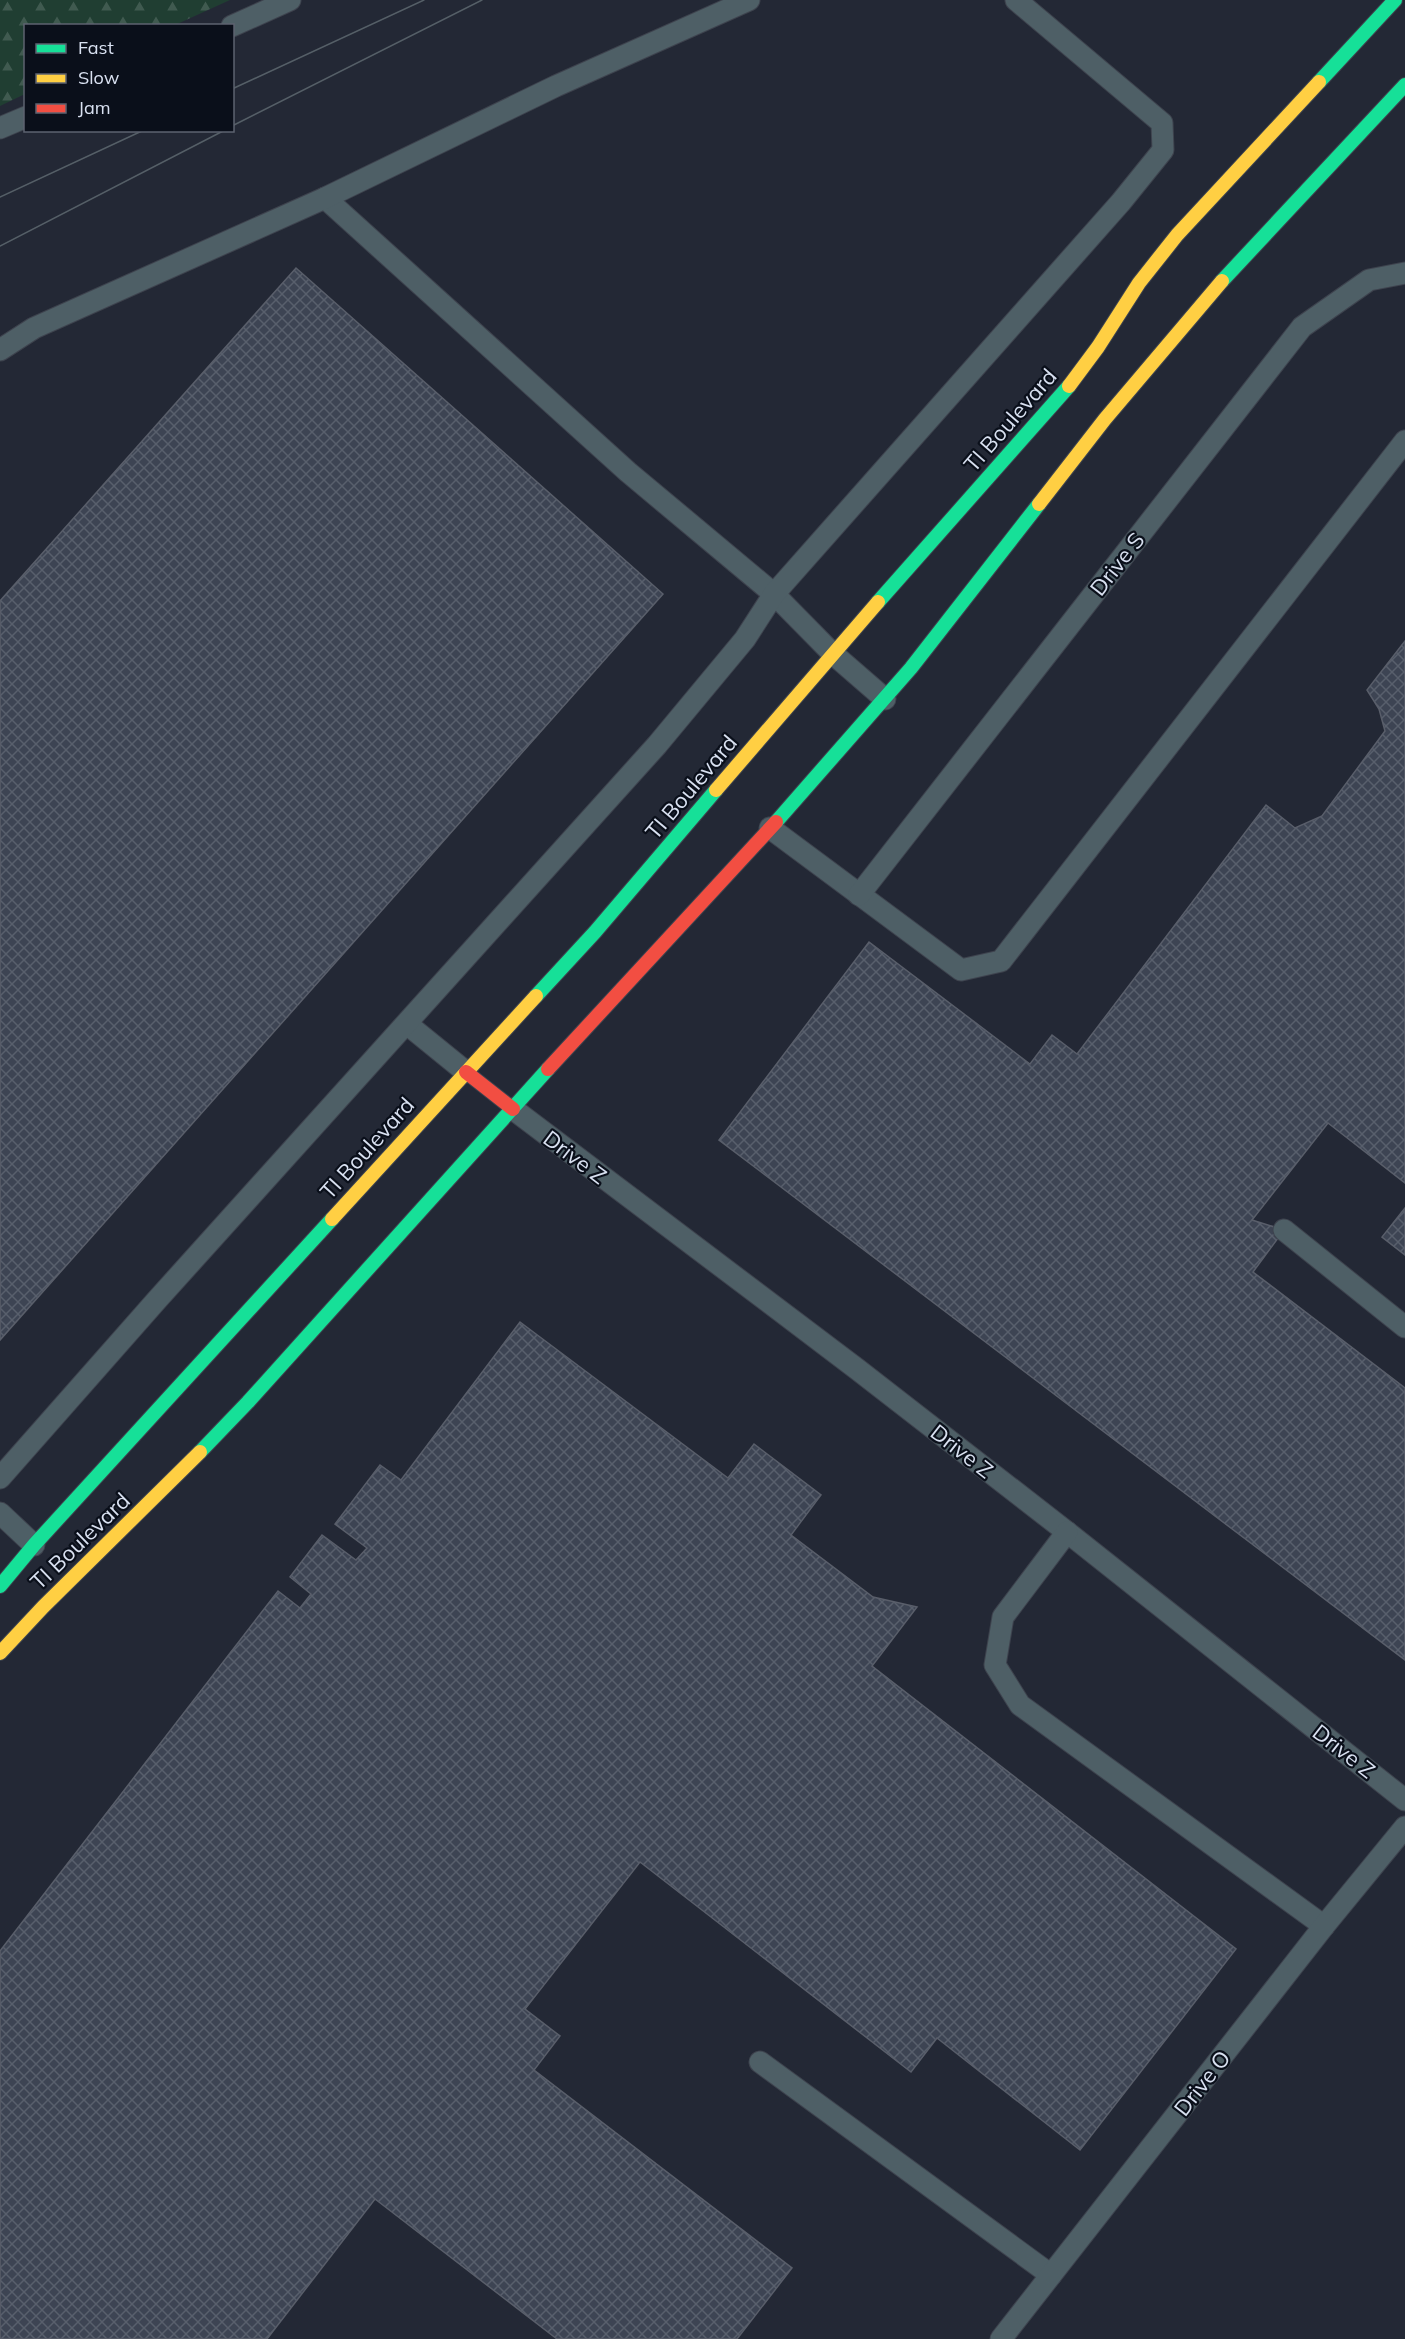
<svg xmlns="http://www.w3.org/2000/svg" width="1405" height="2339" font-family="Mulish,sans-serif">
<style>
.forest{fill:url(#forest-firs)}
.building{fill:url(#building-cross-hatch);stroke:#595e6a;stroke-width:1.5}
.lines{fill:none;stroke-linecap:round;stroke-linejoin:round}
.lane-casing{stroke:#3e434e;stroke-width:23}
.fast-casing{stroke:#3e434e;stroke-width:16}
.slow-casing{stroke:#3e434e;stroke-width:16}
.jam-casing{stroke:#3e434e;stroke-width:16}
.lane{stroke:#4e5f66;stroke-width:21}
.fast{stroke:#16e098;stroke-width:14}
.slow{stroke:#ffcf43;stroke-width:14}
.jam{stroke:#f24e42;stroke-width:14}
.tram{stroke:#555f67;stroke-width:1.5}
.labels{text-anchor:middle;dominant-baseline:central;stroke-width:4.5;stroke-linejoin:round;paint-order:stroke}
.street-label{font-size:22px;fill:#d9e1f1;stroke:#0a0f1a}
</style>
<defs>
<pattern id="forest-firs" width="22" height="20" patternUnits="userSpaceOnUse" patternTransform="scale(1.5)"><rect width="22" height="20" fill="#203e32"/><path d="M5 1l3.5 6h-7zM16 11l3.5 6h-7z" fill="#405a50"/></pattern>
<pattern id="building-cross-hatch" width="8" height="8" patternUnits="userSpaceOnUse" patternTransform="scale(1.5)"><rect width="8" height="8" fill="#3d4453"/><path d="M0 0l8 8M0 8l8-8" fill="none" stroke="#585f6c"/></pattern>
</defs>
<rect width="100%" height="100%" fill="#232835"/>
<polygon class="forest" points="0,0 230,0 175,25 26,26 25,94 0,106"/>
<g class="building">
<polygon points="296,268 663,594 0,1340 0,601"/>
<polygon points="1405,641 1405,1183 1328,1123 1252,1220 1284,1230 1253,1272 1405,1388 1405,1660 719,1140 869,942 1030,1064 1052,1035 1077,1054 1266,805 1295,828 1322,816 1385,731 1379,709 1367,690"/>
<polygon points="1405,1208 1405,1255 1382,1237"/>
<polygon points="520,1322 728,1478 754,1444 821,1495 791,1535 873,1597 917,1607 872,1666 1236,1949 1080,2150 937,2038 911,2072 640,1862 525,2009 560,2036 534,2070 792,2268 737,2339 557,2339 375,2199 267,2339 0,2339 0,1951 278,1591 300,1608 311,1594 290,1577 322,1535 356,1560 367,1548 335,1524 380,1465 401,1480"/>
</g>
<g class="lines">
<g class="lane-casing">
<g id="lane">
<polyline points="232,26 290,0"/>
<polyline points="0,128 26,117"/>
<polyline points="325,198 628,472 774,594 832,653 885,699"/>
<polyline points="0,350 34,328 325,198 556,86 749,0"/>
<polyline points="770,828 961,970 1001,961 1405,441"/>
<polyline points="859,895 1302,327 1369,280 1405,273"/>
<polyline points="407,1024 466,1072"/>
<polyline points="513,1109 857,1369 1067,1532 1405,1800"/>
<polyline points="1284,1230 1405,1327"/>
<polyline points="0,1478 156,1301 657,745 745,639 774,594 1121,202 1163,150 1162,123 1016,0"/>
<polyline points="0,1513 34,1545"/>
<polyline points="1067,1532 1003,1617 995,1665 1020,1705 1324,1926"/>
<polyline points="760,2062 1051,2275"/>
<polyline points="1001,2339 1324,1926 1405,1827"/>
</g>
</g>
<g class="fast-casing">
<g id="fast">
<polyline points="1319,82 1395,0"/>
<polyline points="1222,281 1405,85"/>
<polyline points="878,602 1069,386"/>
<polyline points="776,822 911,668 1039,504"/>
<polyline points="536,996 595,932 716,790"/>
<polyline points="200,1452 248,1402 548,1069"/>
<polyline points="0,1586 34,1545 332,1219"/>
</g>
</g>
<g class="slow-casing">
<g id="slow">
<polyline points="1069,386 1098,347 1139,283 1177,235 1319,82"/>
<polyline points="1039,504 1105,419 1222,281"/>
<polyline points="716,790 878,602"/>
<polyline points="332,1219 536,996"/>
<polyline points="0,1653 43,1607 200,1452"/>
</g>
</g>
<g class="jam-casing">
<g id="jam">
<polyline points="548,1069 776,822"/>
<polyline points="466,1072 513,1109"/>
</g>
</g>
<use href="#lane" class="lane"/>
<use href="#fast" class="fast"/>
<use href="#slow" class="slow"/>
<use href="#jam" class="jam"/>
<g class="tram">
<polyline points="232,89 424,0"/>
<polyline points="232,126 482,0"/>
<polyline points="0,197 144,130"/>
<polyline points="0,246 225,130"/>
</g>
</g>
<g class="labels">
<g class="street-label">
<text transform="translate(1010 420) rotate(-49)">TI Boulevard</text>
<text transform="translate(1117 564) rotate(-52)">Drive S</text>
<text transform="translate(691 787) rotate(-50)">TI Boulevard</text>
<text transform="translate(367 1148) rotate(-48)">TI Boulevard</text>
<text transform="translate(575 1157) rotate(37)">Drive Z</text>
<text transform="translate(962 1451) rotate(38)">Drive Z</text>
<text transform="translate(80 1541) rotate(-44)">TI Boulevard</text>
<text transform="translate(1344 1751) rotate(38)">Drive Z</text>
<text transform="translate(1202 2083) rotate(-52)">Drive O</text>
</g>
</g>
<rect x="24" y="24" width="210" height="108" fill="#0a0f1a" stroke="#5d6370" stroke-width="1.5"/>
<rect x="36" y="44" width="30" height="9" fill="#16e098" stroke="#5d6370" stroke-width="1.5"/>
<text x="78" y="54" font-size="18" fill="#d9e1f1">Fast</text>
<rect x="36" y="74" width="30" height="9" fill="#ffcf43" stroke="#5d6370" stroke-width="1.5"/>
<text x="78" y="84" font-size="18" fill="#d9e1f1">Slow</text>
<rect x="36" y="104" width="30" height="9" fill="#f24e42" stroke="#5d6370" stroke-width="1.5"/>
<text x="78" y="114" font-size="18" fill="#d9e1f1">Jam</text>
</svg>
